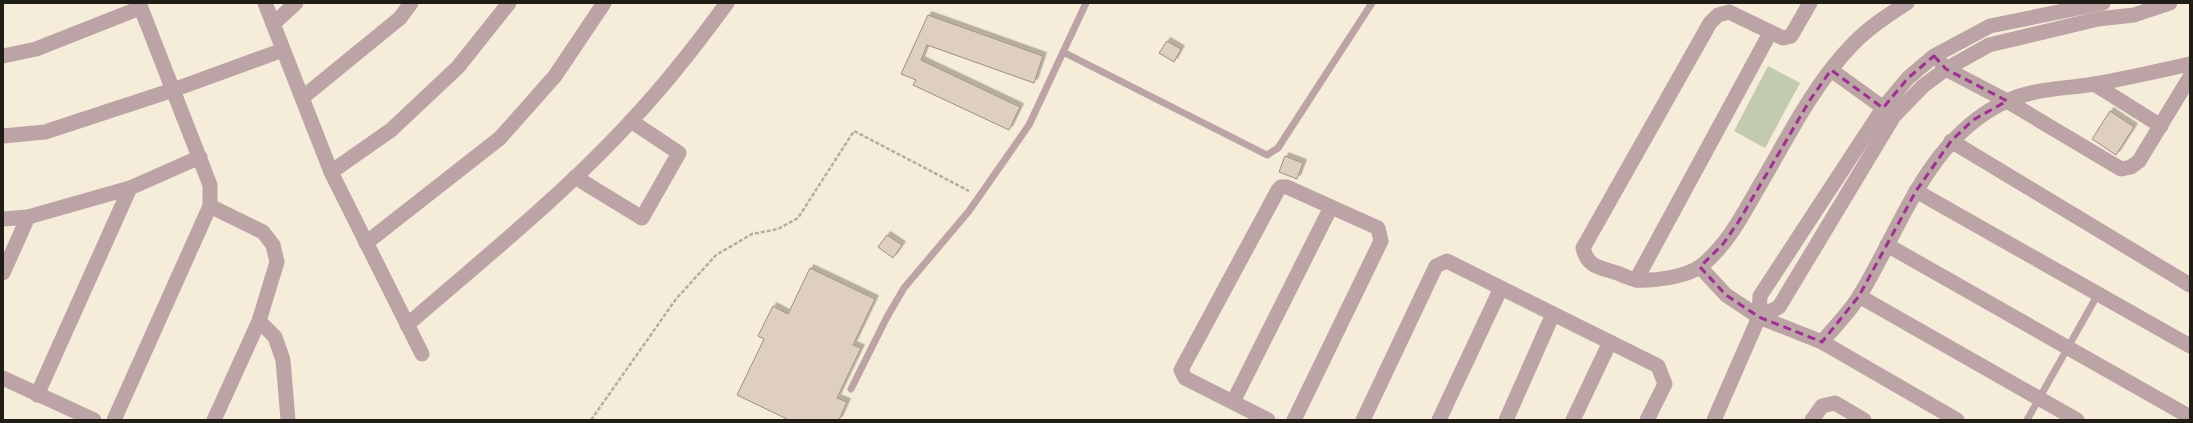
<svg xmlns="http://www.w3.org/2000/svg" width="2193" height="423" font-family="Helvetica,sans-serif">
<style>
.green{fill:#c2cbae}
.building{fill:#dfcfc1;stroke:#9d8e81;filter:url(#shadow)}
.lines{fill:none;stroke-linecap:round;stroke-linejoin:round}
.path{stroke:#b5ad9e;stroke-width:2.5;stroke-dasharray:4 2;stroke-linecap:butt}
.service{stroke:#bba3a6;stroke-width:7}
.minor{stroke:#bba3a6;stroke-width:15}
.marked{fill:none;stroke:#9d3090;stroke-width:3;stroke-dasharray:8 5;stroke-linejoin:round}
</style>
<defs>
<filter id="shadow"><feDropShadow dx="3.5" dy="-3.5" stdDeviation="0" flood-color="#0004"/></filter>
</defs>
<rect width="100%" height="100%" fill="#f6ecda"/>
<polygon class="green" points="1768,66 1800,83 1765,148 1734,131"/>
<g class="building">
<polygon points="928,15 1043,56 1034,83 927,45 921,60 1020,107 1009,130 913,85 916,80 901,74"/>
<polygon points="1167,41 1181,49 1174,62 1159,53"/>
<polygon points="2110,111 2134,127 2116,155 2092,139"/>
<polygon points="1285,156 1303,163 1297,179 1279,172"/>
<polygon points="887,235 902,245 893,258 878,247"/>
<polygon points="810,268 875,299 853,345 861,348 837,398 847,402 839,420 789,420 737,395 764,339 758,336 773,306 788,314"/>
</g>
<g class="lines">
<polyline class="path" points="591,420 676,299 716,255 752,234 778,229 798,218 854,131 969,191"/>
<g class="service">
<polyline points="1063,52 1267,155 1278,148 1372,3"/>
<polyline points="851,389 887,317 904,288 969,211 1029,125 1086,3"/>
<polyline points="2027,420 2098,294"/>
</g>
<g class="minor">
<polyline points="265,3 331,172 422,354"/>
<path d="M1810,3L1791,36L1783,38L1729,12L1718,15L1710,23L1583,248C1588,268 1600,267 1617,273C1623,275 1630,279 1637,280C1655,281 1686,277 1701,266C1728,245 1744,212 1761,183C1788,137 1814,84 1852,45C1868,28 1888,15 1907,3"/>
<polyline points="273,24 296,3"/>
<polyline points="3,56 36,49 140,8"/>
<polyline points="1941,63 1946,69 2007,101 2121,169 2131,167 2139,161 2190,77"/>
<polyline points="1831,70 1892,114"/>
<polyline points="2094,84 2161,126"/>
<polyline points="302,98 400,18 411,3"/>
<polyline points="3,136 45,132 173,90 283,50"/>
<polyline points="1951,141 2190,285"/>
<polyline points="331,172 391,130 458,67 509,3"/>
<polyline points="575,177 642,218 679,153 631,121"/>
<polyline points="1916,191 2190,346"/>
<polyline points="210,206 263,232 273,245 277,262 259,321 214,420"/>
<polyline points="3,219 28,217 130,188 200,157"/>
<polyline points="366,243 500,138 555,76 604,3"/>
<polyline points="1887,245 2190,417"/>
<polyline points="1700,267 1726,295 1759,317 1822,342 1957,420"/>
<polyline points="3,273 28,217"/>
<polyline points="1636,280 1770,33"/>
<polyline points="1859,296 2077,420"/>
<polyline points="1759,317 1779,307 1894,116 1923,86 1946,69 1989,45 2098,19 2134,15 2170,3"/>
<polyline points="259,321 275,337 283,360 288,420"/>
<path d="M407,325C483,259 563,195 631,121C666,84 697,44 727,3"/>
<path d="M1822,342C1834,327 1850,312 1860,295C1902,226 1928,137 2007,101C2035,88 2065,89 2095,84C2127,78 2158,71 2190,64"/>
<polyline points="3,378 94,420"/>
<polyline points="37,395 130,188"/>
<polyline points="1233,402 1331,207"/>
<polyline points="114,420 210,206 210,185 139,3"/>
<polyline points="1268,420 1185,378 1181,370 1278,190 1281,187 1287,187 1378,228 1381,241 1294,420"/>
<polyline points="1363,420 1436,266 1447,261 1658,366 1665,384 1647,420"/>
<polyline points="1439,420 1501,288"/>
<polyline points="1506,420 1553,314"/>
<polyline points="1573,420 1610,342"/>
<polyline points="1714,420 1759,317 1760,296 1883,108 1908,78 1934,56 1990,26 2103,3"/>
<polyline points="1812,420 1822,406 1835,403 1864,420"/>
</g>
</g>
<path class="marked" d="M1934,56L1946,69L2007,101L1973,120L1951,141L1916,191L1859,296L1822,342L1759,317L1726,295L1700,267L1723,244L1739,221L1810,100L1831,70L1883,108L1908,78Z"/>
<rect width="2193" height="423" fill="none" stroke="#201d17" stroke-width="8"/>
</svg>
